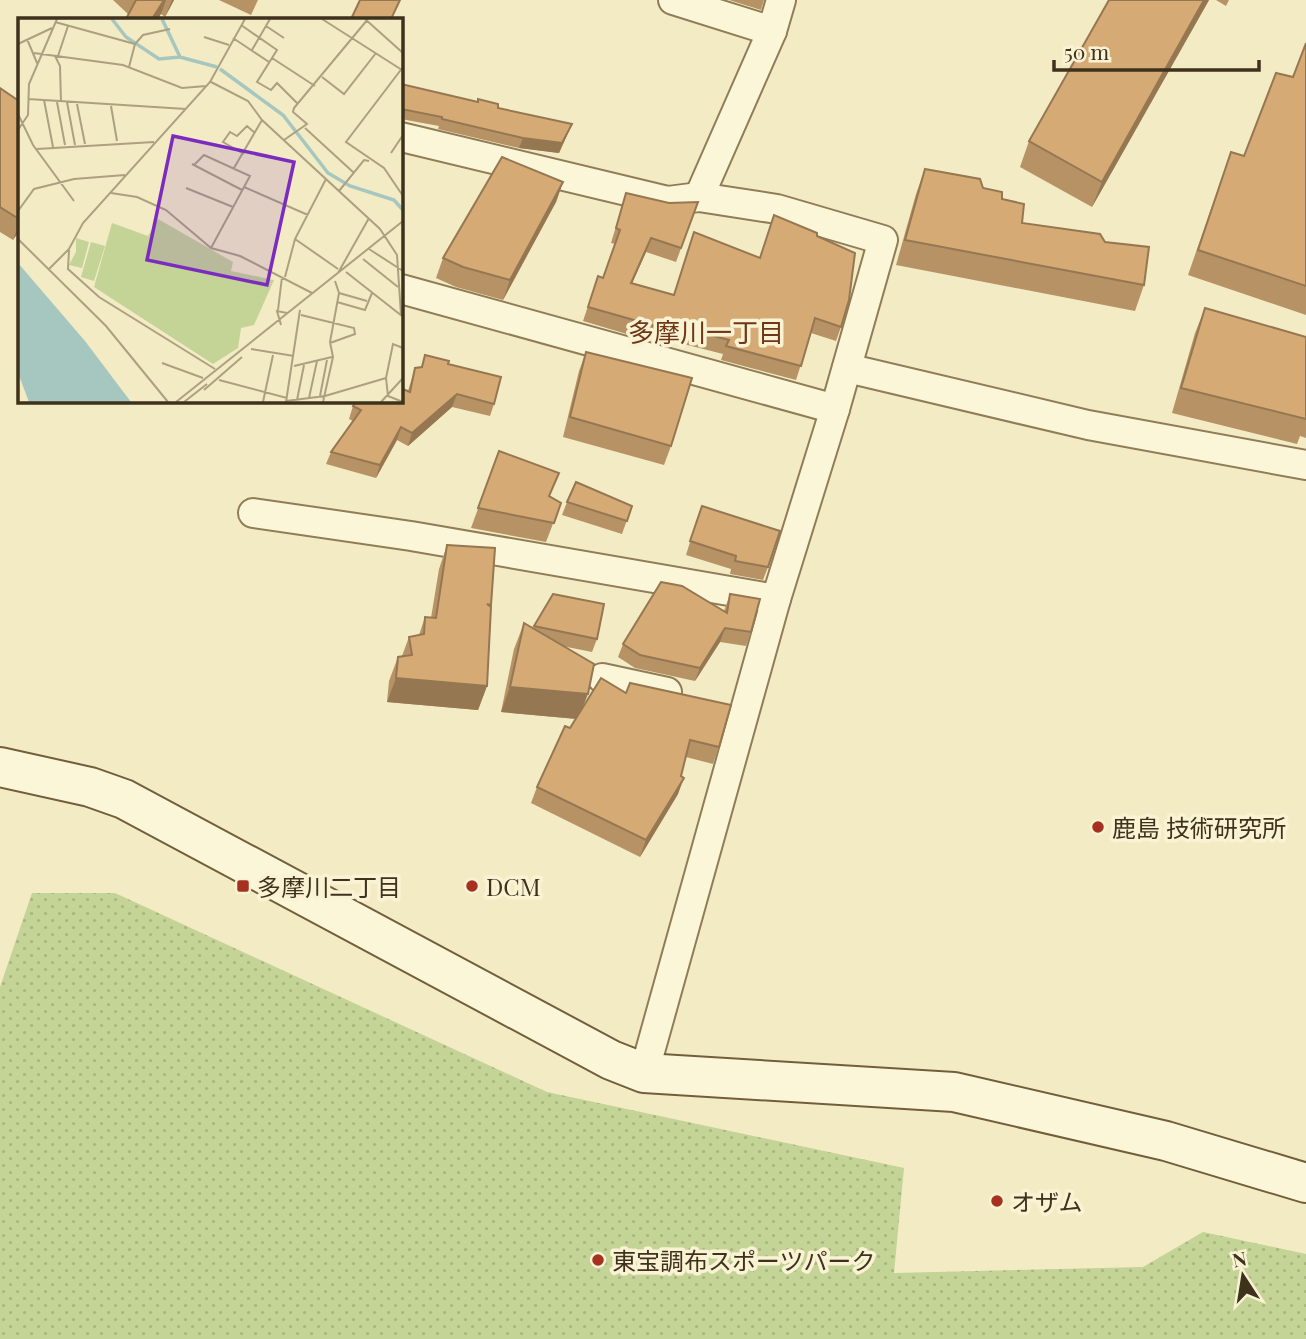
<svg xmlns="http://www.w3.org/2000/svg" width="1306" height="1339" font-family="'Playfair Display','Noto Sans JP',serif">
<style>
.grass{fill:url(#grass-dots)}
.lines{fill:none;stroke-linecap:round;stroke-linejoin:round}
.street-casing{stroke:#907d58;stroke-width:32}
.secondary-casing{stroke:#725e3b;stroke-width:42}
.street{stroke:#fcf6d8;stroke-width:28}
.secondary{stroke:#fcf6d8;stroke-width:38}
.wall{fill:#b79265}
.shaded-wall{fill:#957752}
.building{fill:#d5aa75;stroke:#957752;stroke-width:2}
.poi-dot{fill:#a63120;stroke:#f9f3d4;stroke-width:2.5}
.labels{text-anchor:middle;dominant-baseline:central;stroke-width:7;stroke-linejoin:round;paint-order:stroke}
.poi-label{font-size:24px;fill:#3e321d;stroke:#f9f3d4;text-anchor:start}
.neighbourhood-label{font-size:26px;fill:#703618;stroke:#f9f3d4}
.inset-river{fill:none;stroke:#a6c6c0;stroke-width:3.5}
.inset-road{fill:none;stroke:#aba181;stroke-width:2}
.view{fill:#7b2cbf;fill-opacity:0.15;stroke:#7b2cbf;stroke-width:3.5}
.inset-edge{fill:none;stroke:#3e321d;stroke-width:3.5}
</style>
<defs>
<pattern id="grass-dots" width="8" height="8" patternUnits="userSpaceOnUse" patternTransform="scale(1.75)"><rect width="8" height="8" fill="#c4d396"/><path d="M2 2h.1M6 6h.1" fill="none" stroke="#a9b681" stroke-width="1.8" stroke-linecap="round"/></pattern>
</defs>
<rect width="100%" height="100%" fill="#f3ebc4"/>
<polygon class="grass" points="32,893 115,893 547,1092 904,1168 894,1273 1143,1267 1203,1232 1306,1254 1306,1339 0,1339 0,987"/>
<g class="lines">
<g class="street-casing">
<g id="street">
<polyline points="673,0 772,31"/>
<polyline points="401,137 668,201 699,197 777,209 883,240 835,409 776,599 644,1073"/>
<polyline points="699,197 772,31 781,0"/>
<polyline points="401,289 835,409"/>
<polyline points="847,368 1088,425 1306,465"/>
<polyline points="253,513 411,536 776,599"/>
<polyline points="602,678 667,692"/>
</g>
</g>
<g class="secondary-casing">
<polyline id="secondary" points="0,767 90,787 124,799 611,1060 644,1073 954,1092 1166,1141 1306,1183"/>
</g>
<use href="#street" class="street"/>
<use href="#secondary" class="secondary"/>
</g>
<g class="wall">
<polygon points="113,0 174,0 165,17 161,14 128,14"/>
<polygon points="219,0 258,0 251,15"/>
<polygon points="729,0 764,0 761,10"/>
<polygon points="1109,0 1209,0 1092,207 1020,167 1029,141"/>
<polygon points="1216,0 1229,0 1226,6"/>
<polygon points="1306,43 1306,315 1188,275 1222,177 1244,156 1293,77"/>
<polygon points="401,84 498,108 572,124 559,153 519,148 438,129 439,126 401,119"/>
<polygon points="0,88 19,101 19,231 13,240 0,232"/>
<polygon points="925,169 983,188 1002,199 1022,223 1105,242 1144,285 1135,311 896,265 916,194"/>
<polygon points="563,182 556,202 503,300 456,287 436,278 443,258"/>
<polygon points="626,193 669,203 698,202 676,262 646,252 632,283 673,295 759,258 817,236 841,327 836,341 811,333 796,380 721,360 723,354 652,336 650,341 583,321 598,276 603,278 615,244 611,243"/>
<polygon points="1205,308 1306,337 1306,438 1300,436 1297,444 1172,413 1195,333"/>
<polygon points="586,352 671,446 664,465 563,437 579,371"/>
<polygon points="425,355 448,364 494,404 490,416 452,407 408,446 397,440 376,478 326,464 331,452 353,421 349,419 353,406 401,401 408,391 415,368 421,367"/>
<polygon points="499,451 550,497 561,503 546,542 471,528"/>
<polygon points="567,502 632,506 622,534 562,515"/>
<polygon points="697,519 768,567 763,580 730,574 731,569 686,555"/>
<polygon points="447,545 491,605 487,686 478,710 387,702 389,681 398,657 402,656 409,637 419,635 425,617 431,618 439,569"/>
<polygon points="730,594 751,632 746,646 720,642 695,681 635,668 618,657 623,644 724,611"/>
<polygon points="524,623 533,629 534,626 597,639 592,652 562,646 583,707 719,747 713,764 686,757 681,776 678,794 640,857 531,803 537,787 576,719 501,712 514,649"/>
</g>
<g class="shaded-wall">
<polygon points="164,0 166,0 161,14 158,19 152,19"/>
<polygon points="172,0 174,0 165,17"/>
<polygon points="1204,0 1209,0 1092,207 1102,182"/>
<polygon points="572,124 559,153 519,148 523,138"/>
<polygon points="563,182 556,202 503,300 510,280"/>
<polygon points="19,224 19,231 13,240"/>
<polygon points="651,238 646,252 626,297 631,283"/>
<polygon points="457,394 452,407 408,446 412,433"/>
<polygon points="401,427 397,440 376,478 380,465"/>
<polygon points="725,628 720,642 695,681 700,668"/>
<polygon points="396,678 487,686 478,710 387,702"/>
<polygon points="510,687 588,694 578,719 501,712"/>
<polygon points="684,778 678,794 640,857 646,840"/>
</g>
<g class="building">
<polygon points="136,0 164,0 152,19 126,19"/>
<polygon points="360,0 400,0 391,19 351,19"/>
<polygon points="1109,0 1204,0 1102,182 1029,141"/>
<polygon points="1306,43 1306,286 1198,250 1231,152 1244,156 1276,73 1293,77"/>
<polygon points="401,84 478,102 478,99 498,104 498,108 572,124 562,143 523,138 442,119 442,117 401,109"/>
<polygon points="0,88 19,101 19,219 0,207"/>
<polygon points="502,157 563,182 510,280 463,267 443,258"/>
<polygon points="925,169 980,179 983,188 1002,192 1002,199 1024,204 1022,223 1100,234 1105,242 1149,247 1144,285 905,240"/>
<polygon points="626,193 669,203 698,202 681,248 651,238 631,283 674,295 694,232 760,258 774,215 817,233 817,236 855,253 849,300 841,327 815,318 801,366 726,346 729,340 657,321 655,326 588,307 598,276 603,278 620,230 616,228"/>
<polygon points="1205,308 1306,337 1306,419 1181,388"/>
<polygon points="586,352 692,378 671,446 570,417"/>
<polygon points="425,355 449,361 448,364 501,377 494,404 457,394 412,433 401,427 380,465 331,452 361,410 353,406 356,401 401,401 401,393 403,389 410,392 415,368 422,367"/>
<polygon points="499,451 559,473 549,496 561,503 554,523 478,508"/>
<polygon points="576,482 632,506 627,521 567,502"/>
<polygon points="702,506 780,531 768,567 735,561 736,556 690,541"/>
<polygon points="447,545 495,548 491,605 487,604 491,607 487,686 396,678 398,657 412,655 409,637 424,634 425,617 436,618"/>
<polygon points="661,582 682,586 727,613 730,594 760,599 751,632 725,628 700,668 640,655 623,644"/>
<polygon points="553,594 604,604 597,639 534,626"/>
<polygon points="524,623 594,664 588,694 510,687"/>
<polygon points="601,678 626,693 630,683 731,705 719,747 690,740 681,776 684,778 646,840 537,787 565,726 570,728"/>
</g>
<g class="poi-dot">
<circle cx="1098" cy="827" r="7"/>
<rect x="236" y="879" width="14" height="14" rx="3.5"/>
<circle cx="472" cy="886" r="7"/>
<circle cx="997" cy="1201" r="7"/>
<circle cx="598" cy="1260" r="7"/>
</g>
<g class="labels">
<g class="poi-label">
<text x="1112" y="827">鹿島 技術研究所</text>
<text x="257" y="886">多摩川二丁目</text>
<text x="486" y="886">DCM</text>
<text x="1011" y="1201">オザム</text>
<text x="612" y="1260">東宝調布スポーツパーク</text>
</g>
<g class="neighbourhood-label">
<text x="706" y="331">多摩川一丁目</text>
</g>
</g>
<g transform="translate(18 18)">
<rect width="385" height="385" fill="#f3ebc4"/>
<path d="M140,201L215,244L213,253L256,262L236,307L223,310L220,330L195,346L76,269L94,205L130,218Z" fill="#c4d396"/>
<path d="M58,220L71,224L64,250L51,247L58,234ZM73,224L87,228L76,263L63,259Z" fill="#c4d396"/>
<path d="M0,245L67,323L113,384H11L0,355Z" fill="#a6c6c0"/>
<path class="inset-river" d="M94,1L108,19L141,41L162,39L199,49M144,1L162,39M202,51L265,97L310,155L332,168L376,182L385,192"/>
<path class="inset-road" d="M304,1L384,52M347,1L385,35M37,4L117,26M223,7L259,32L239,64L253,72L259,65L279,85M248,8L266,20M186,19L211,27M215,20L251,44M9,21L19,45M0,26L34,10M234,32L252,1M16,35L105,47L164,70L188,68M37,38L42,48L43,84M40,38L50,8M254,40L297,68M111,49L117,26L125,17L152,11M385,49L328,124L366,150L385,178M304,59L326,76L358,35M193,64L230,83L244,102L362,211L379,237L383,297M10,81L168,91M26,82L35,129M39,84L47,127M49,84L57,127M59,86L67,126M93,88L99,123M0,96L15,127L56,183M287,110L335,154M0,112L10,97L11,66L39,1M266,122L289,106L275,94L276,90L350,1M19,131L136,124M373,135L385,117M226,136L205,124L212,114L219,118L229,108L237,115M174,146L224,172M176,147L186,137L232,158L193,230M216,150L244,102M226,169L290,197M168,170L215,189M321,173L346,142L351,143M93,175L119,179L148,192L193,230L222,238L294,275M0,193L16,171L56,161L107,157M0,221L88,308L150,384M277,221L320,251M351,231L385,253M51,232L50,251L81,279L197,351M345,241L380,269M31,251L51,231L65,205L192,64L227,1M328,254L384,298M320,255L351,200M267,259L277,221L308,161M321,275L349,283M319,284L347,292L354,275M260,292L264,259M283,297L336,310L337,316L312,325M263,307L259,293L269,295M385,330L375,326L368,360L370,378L385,384M233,331L276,338M144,345L185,360M276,348L314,339M201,362L269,380M186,372L224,339M302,378L309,342M291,380L299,343M279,382L286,347M268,383L307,378L368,360M158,384L385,203M166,384L189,366M245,384L255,337M268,384L282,292M305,384L315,339L312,324L321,275L317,263M363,384L385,360"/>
<path class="view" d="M155,118L276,144L249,267L129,242Z"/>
<rect width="385" height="385" class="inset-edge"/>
</g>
<g transform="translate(1243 1276) rotate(348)" stroke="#f9f3d4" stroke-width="5" paint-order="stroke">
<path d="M0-5L12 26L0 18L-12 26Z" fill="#3e321d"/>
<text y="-10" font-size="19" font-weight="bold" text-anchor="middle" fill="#3e321d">N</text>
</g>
<path d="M1054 60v10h205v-10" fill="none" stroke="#3e321d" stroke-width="3.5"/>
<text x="1064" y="60" font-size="21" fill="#3e321d" stroke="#f9f3d4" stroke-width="5" paint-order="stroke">50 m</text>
</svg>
